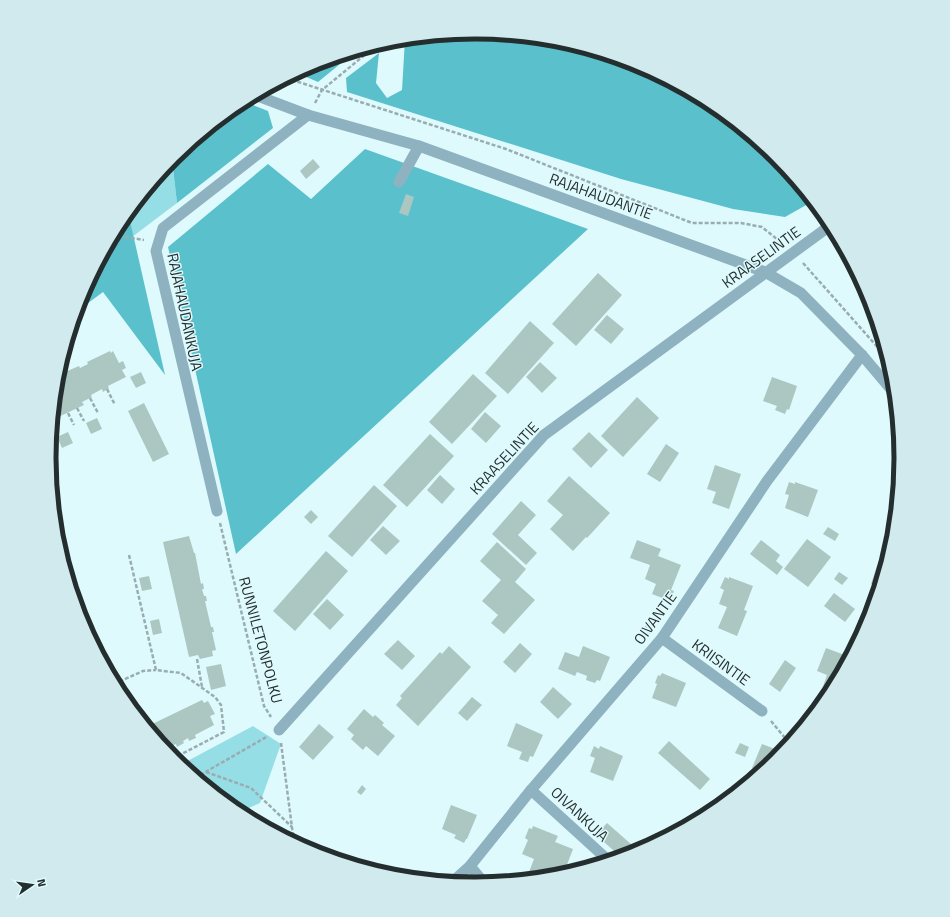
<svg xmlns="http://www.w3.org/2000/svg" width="950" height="917" font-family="'Titillium Web',sans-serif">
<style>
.green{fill:#96dee6}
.forest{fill:#5ac1cc}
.building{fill:#acc6c2}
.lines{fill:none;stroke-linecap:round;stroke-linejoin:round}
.path{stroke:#99adb0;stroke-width:2.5;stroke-dasharray:4 2;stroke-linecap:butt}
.service{stroke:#8fb2c0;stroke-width:11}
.minor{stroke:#8fb2c0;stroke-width:11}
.labels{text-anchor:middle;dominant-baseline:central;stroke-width:3;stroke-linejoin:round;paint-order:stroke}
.street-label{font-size:15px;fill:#242e2f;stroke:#dffafd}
.rim{fill:none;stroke:#242e2f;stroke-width:5}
</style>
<rect width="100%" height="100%" fill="#dffafd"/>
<g class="green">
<polygon points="172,159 177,203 132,237 128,212"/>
<polygon points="253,726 281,744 260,803 238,813 180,765"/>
</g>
<g class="forest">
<polygon points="475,32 558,40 638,65 712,104 770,152 808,204 785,217 733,209 621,179 347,92 346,78 379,53 376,83 387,98 402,90 405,39"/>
<polygon points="356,51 318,82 297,73 312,64"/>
<polygon points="243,101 268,111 273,128 177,203 172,159"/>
<polygon points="365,149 588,229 236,554 168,247 268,164 311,199"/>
<polygon points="128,212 165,375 103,292 76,312 81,295 121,221"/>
</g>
<g class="building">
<polygon points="313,159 320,167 306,179 300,171"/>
<polygon points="406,194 414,197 408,216 399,213"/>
<polygon points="598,273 622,295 576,346 552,324"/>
<polygon points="607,315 624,329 611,344 594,330"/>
<polygon points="530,321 554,343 508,394 485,373"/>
<polygon points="110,351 111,353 113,351 119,363 123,361 126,368 122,370 126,377 108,386 109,388 103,392 102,389 91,395 92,397 82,402 84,405 54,419 52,418 56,379 66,374 65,372 79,366 80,368 88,364 87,362"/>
<polygon points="540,362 557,378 542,393 526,377"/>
<polygon points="141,372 146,383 136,388 130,377"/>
<polygon points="473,374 497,396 452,444 429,422"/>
<polygon points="772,377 797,386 789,410 787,409 785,414 775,410 777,406 763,401"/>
<polygon points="637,397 659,418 623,457 601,436"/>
<polygon points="144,403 169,454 153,462 128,411"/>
<polygon points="485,412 501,426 486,443 471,429"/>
<polygon points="97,418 102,429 91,434 86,423"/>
<polygon points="68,432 73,443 62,448 57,437"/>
<polygon points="589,432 608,450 591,468 572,449"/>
<polygon points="430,434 454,456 407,507 383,485"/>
<polygon points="666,444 679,453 660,482 647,474"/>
<polygon points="715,465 741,474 729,509 712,503 716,492 707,489"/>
<polygon points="440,475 455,489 442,504 427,490"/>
<polygon points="569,476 610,513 587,538 586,537 573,551 550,529 563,515 547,501"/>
<polygon points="789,482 795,484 795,482 818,490 808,517 785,508 789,495 785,494"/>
<polygon points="374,485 397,506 352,557 328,536"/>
<polygon points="521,501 536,515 518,535 537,553 526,565 492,534"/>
<polygon points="311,510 318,517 311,524 304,517"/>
<polygon points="383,526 400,541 386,555 370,540"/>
<polygon points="828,527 839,534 835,541 823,534"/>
<polygon points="189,536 194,553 195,553 201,584 203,583 204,589 202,589 204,596 206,596 207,601 205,601 211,627 213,627 214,632 212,632 216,650 212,651 213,656 200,659 198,655 189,657 163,542"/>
<polygon points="807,539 831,557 808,587 784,569"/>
<polygon points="637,540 661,549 658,556 681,565 671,590 674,591 670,601 652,594 656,584 645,579 650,565 630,558"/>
<polygon points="761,540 780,555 776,561 783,567 777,575 750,554"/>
<polygon points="497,542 526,569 515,582 535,600 504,634 491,623 498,615 482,601 501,580 480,561"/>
<polygon points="326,551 348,571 295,631 273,611"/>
<polygon points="879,560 887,563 880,587 871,584"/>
<polygon points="839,572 848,578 842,585 834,579"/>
<polygon points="149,576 152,589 142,591 139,578"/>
<polygon points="725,577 729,579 729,577 753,586 744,610 747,611 737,636 718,628 727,607 719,604 724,590 720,588"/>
<polygon points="834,593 855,609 845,622 824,606"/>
<polygon points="327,599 344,615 330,630 313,614"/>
<polygon points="159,619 162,633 153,635 150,621"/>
<polygon points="649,620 656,625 650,634 643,630"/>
<polygon points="860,622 866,627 862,634 855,629"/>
<polygon points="398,640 415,656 402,670 384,654"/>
<polygon points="520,643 532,654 515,673 503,662"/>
<polygon points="449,646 471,667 418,726 396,705 402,698 400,696 440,652 442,654"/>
<polygon points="583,646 610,657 600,681 597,680 595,683 586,680 587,676 577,672 575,676 558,669 565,652 579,657"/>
<polygon points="826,648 850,657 831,692 822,689 827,675 817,671"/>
<polygon points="785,660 796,668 780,692 769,684"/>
<polygon points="221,664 226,686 211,690 206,667"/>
<polygon points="662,673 686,683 676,707 652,698 657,684 655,683 658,675 660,676"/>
<polygon points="553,687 572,704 558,719 540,702"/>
<polygon points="472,697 482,705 467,721 458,713"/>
<polygon points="202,700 204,703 208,701 215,714 210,716 214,725 195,735 196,738 189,741 188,738 183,741 184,743 177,747 176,744 165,749 146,727"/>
<polygon points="364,709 373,717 375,715 384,723 382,725 395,736 378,756 366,746 363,750 351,739 354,735 347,729"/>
<polygon points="516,723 543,735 533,757 530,756 528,762 519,759 522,752 507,746"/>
<polygon points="319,724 334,737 313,760 299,747"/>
<polygon points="669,741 710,779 700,790 658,753"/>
<polygon points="740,743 749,747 745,757 735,753"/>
<polygon points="762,744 783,752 762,772 752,768"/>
<polygon points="594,746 599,749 600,746 623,756 613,781 590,772 595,758 590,756"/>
<polygon points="362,785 366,789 361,795 357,792"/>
<polygon points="451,805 477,815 467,839 466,839 464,843 454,838 456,835 442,829"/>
<polygon points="607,823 640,852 622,858 596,835"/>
<polygon points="533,826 558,836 555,842 573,849 563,875 526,880 534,859 522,854 528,840 525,838 529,828 532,829"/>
</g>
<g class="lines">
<g class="path">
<polyline points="286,78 506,149 692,223 741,223 762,227 782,243"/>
<polyline points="315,103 322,90 378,44"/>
<polyline points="113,235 144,240"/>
<polyline points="803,263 889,360"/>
<polyline points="107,389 115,405"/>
<polyline points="90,398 98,413"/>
<polyline points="77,408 84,421"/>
<polyline points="68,413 74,425"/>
<polyline points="51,435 52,437"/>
<polyline points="220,523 264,706 271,717"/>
<polyline points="129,555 156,670 181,673 215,697 221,705 224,732 172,759"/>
<polyline points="197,659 202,687"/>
<polyline points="114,684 143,671 156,670"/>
<polyline points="771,721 790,744"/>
<polyline points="281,743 294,843"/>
<polyline points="206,772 251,788 292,827"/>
<polyline points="195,778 268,736"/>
</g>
<polyline class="service" points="399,182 419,146"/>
<g class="minor">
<polyline points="255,95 308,115 419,146 765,272 801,293 862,355 895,394"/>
<polyline points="217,511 156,251 163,228 308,115"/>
<polyline points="662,638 762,711"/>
<polyline points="279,730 544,435 831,225"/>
<polyline points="531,790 609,861"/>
<polyline points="470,866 485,884"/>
<polyline points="451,883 470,866 531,790 662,638 767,481 862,355"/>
</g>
</g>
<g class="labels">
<g class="street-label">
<text transform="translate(601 196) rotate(20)">RAJAHAUDANTIE</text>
<text transform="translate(761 257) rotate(-36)">KRAASELINTIE</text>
<text transform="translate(185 312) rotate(78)">RAJAHAUDANKUJA</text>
<text transform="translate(504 458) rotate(-47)">KRAASELINTIE</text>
<text transform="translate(655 618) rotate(-54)">OIVANTIE</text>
<text transform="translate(261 640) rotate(75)">RUNNILETONPOLKU</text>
<text transform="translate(721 662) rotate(36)">KRIISINTIE</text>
<text transform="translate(580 814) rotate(43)">OIVANKUJA</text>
</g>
</g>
<path d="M0 0H950V917H0ZM56 458a419 419 0 1 1 838 0a419 419 0 1 1-838 0Z" fill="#d0eaed" fill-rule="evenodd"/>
<path class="rim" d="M56 458a419 419 0 1 1 838 0a419 419 0 1 1-838 0Z"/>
<g transform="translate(32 885) rotate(77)" stroke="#dffafd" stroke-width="3" paint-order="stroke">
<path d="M0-3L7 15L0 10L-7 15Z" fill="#242e2f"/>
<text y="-6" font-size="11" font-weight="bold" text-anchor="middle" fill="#242e2f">N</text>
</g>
</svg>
